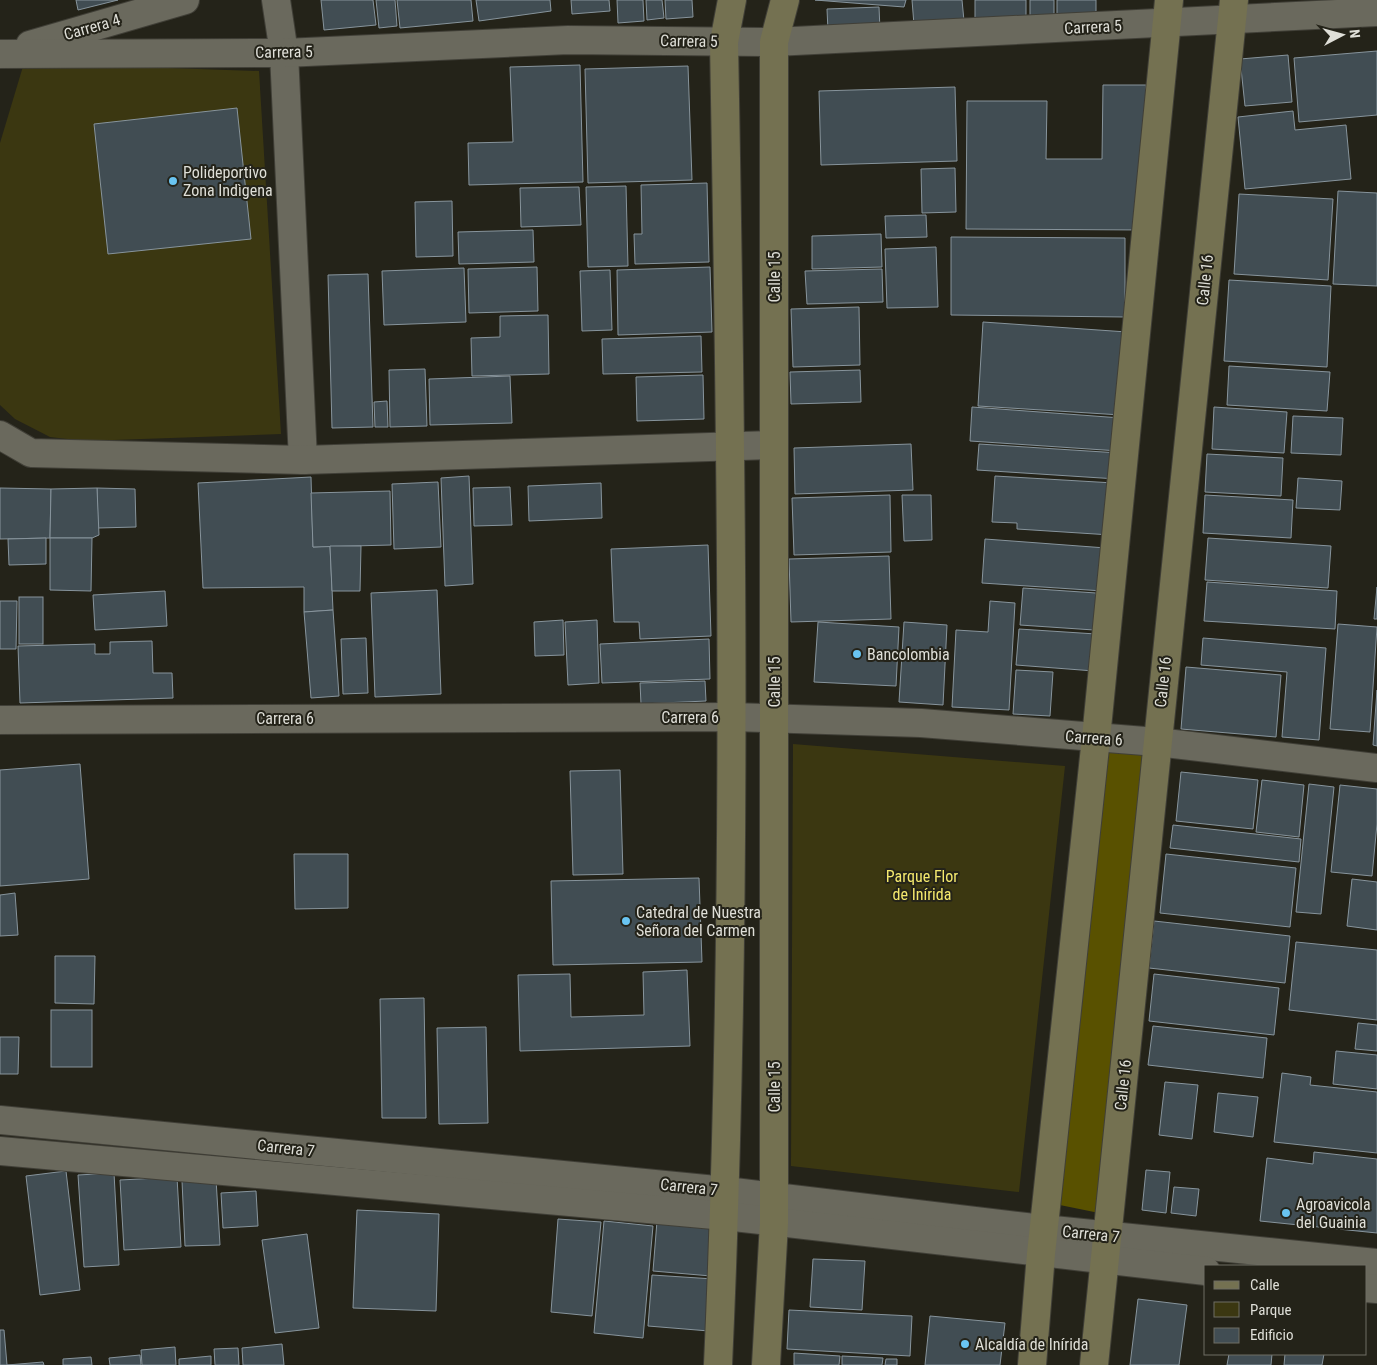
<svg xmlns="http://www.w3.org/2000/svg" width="1377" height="1365" font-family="'Roboto Condensed',sans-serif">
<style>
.green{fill:#3b3711}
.forest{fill:#595100}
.building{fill:#414d53;stroke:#87949c}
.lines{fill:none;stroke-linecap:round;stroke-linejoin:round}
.street-casing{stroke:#403f37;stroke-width:30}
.secondary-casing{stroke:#403f37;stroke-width:30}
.street{stroke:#6a695d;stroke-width:28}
.secondary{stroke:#747151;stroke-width:28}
.poi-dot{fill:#69c4f1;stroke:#242319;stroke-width:2}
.labels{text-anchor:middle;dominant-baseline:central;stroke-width:4;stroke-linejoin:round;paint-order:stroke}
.street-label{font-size:16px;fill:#dfdfd8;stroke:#242319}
.poi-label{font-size:16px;fill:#dfdfd8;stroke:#242319;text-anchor:start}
.park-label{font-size:16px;fill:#f4e86d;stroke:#242319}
</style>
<rect width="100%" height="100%" fill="#242319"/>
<g class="green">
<polygon points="24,63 259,71 281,434 85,441 50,437 15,419 0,405 0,143"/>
<polygon points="793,744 1065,766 1019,1192 791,1166"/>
</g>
<polygon class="forest" points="1101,743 1153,745 1104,1214 1050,1203"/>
<g class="building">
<polygon points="76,0 118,0 78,10"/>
<polygon points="321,0 373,0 376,25 324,30"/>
<polygon points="376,0 395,0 397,26 379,28"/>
<polygon points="397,0 471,0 473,21 400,28"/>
<polygon points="476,0 550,0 551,11 479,21"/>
<polygon points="571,0 609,0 610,11 572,14"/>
<polygon points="617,0 643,0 644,21 618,23"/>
<polygon points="646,0 662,0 664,18 647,20"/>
<polygon points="665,0 692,0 693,17 666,19"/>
<polygon points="815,0 906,0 904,7"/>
<polygon points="912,0 962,0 964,21 914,25"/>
<polygon points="975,0 1026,0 1026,17 975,18"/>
<polygon points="1030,0 1054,0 1054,16 1030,17"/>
<polygon points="1057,0 1096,0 1096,15 1057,16"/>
<polygon points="879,7 880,30 828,31 827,9"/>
<polygon points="1377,51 1377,115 1299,122 1294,58"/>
<polygon points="1288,55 1292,102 1245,106 1240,59"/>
<polygon points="580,65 583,182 469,185 468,143 513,142 510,67"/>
<polygon points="688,66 692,180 588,183 585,69"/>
<polygon points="1103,85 1146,85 1145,230 966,229 967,101 1047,101 1046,159 1102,159"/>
<polygon points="955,87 957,161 821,165 819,91"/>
<polygon points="237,108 251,239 108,254 94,124"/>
<polygon points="1293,111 1295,130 1346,125 1351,179 1245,189 1238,117"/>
<polygon points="955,168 956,212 922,213 921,169"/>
<polygon points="707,183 709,262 635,264 634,234 642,234 641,185"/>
<polygon points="626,186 628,266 588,267 586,187"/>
<polygon points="579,187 581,225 521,227 520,188"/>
<polygon points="1338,191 1377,193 1377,286 1333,284"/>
<polygon points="1239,194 1333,199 1328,280 1234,274"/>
<polygon points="452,201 453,256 416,257 415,202"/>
<polygon points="926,215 927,237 886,238 885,216"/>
<polygon points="533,230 534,262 459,264 458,232"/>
<polygon points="881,234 882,267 812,269 812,236"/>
<polygon points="951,237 1125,238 1125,317 951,315"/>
<polygon points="936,247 938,307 887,308 885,249"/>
<polygon points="537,267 538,311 469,313 468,269"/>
<polygon points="710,267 712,332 618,335 617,270"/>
<polygon points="464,268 466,322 384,325 382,271"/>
<polygon points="882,269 883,302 807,304 805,271"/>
<polygon points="610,270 612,330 582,331 580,271"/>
<polygon points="368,274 373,427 332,428 328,275"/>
<polygon points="1229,280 1331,286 1327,367 1224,361"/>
<polygon points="859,307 860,365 793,367 791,309"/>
<polygon points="548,315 549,374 472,376 471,338 500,337 500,316"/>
<polygon points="983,322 1127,332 1121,415 978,406"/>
<polygon points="701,336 702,372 603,374 602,339"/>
<polygon points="1229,366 1330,372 1327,411 1227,405"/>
<polygon points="425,369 427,426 390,427 389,370"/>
<polygon points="860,370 861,402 791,404 790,372"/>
<polygon points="703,375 704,419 637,421 636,377"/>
<polygon points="510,376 512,423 430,425 429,379"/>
<polygon points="387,401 388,427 375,427 374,402"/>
<polygon points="972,407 1121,418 1119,451 970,441"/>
<polygon points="1214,407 1287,412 1284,453 1212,449"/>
<polygon points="1293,416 1343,418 1341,455 1291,453"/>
<polygon points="911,444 913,490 795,494 794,448"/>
<polygon points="979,444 1119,453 1117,479 977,470"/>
<polygon points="1207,454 1283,458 1281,496 1205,492"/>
<polygon points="469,476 473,584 445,586 441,478"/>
<polygon points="995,476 1114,483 1111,535 1017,529 1017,523 992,522"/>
<polygon points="311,477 313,547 330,546 333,610 304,612 304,587 203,588 198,483"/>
<polygon points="1298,478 1342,481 1340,510 1296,508"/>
<polygon points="438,482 441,547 394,549 392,484"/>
<polygon points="601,483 602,518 529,521 528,486"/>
<polygon points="510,487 512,525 474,526 473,488"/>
<polygon points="0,488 51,489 50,538 0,539"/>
<polygon points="97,488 135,489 136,527 98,528"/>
<polygon points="97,488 99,535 92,538 50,538 51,489"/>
<polygon points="390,491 391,545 313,547 311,493"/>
<polygon points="890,495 891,552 794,555 792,498"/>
<polygon points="902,495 931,495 932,540 904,541"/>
<polygon points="1205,495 1293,500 1291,538 1203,533"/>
<polygon points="46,538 46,564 9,565 8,539"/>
<polygon points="50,538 92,538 91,591 50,590"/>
<polygon points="1208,538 1331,546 1328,588 1205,580"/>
<polygon points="985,539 1106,548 1103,591 982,583"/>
<polygon points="708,545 711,636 640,639 639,622 614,622 611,549"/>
<polygon points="330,546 361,546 360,591 332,591"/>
<polygon points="889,556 891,619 791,622 789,559"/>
<polygon points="1207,582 1337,591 1335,629 1204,621"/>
<polygon points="1377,587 1377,619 1374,619"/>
<polygon points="1023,588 1096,593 1094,630 1020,625"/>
<polygon points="437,590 441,694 375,697 371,593"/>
<polygon points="165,591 167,626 95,630 93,595"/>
<rect x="19" y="597" width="24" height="47"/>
<polygon points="0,601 17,601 16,649 0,649"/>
<polygon points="990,601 1015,603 1009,710 952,707 956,630 988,632"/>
<polygon points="333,610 339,696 311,698 304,612"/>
<polygon points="563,620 564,655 535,656 534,622"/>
<polygon points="597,620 599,683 568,685 565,622"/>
<polygon points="818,622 899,627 896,686 814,682"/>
<polygon points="904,622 947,625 943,705 899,702"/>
<polygon points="1338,624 1377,627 1370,732 1330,729"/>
<polygon points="1019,629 1096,634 1094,671 1016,665"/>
<polygon points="366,638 368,693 343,694 341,639"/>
<polygon points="1203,638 1326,648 1319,740 1282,737 1287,672 1201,665"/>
<polygon points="709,639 710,679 602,683 600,644"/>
<polygon points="152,641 153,673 172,673 173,698 20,703 18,646 95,644 95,654 110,654 110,642"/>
<polygon points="1186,667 1281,675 1276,737 1181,729"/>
<polygon points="1016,670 1053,672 1050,716 1013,714"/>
<polygon points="705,681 706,701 641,704 640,683"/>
<polygon points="1377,690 1377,746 1373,745"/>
<polygon points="80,764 89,879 0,886 0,770"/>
<polygon points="620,770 623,874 573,875 570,771"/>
<polygon points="1181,772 1258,780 1253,829 1176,821"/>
<polygon points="1262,780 1304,785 1299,837 1256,832"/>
<polygon points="1309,784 1334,787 1321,914 1296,912"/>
<polygon points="1340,785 1377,789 1377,824 1372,876 1331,872"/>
<polygon points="1173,825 1301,839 1299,862 1170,848"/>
<polygon points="294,854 348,854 348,908 295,909"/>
<polygon points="1166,854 1296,868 1290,927 1160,913"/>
<polygon points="699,878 702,962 553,965 551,881"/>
<polygon points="1352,879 1377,882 1377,930 1347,926"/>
<polygon points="15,893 18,935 0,936 0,895"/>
<polygon points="1154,921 1290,936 1285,983 1149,968"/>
<polygon points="1296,942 1377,950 1377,1020 1289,1010"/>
<polygon points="55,956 95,956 94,1004 55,1003"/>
<polygon points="687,970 690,1046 520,1051 518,975 570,974 571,1017 644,1015 643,972"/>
<polygon points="1154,974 1279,988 1274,1035 1149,1021"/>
<polygon points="424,998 426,1118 382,1118 380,999"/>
<rect x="51" y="1010" width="41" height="57"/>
<polygon points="1358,1023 1377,1025 1377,1051 1355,1049"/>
<polygon points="1153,1026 1267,1038 1263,1078 1148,1065"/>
<polygon points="486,1027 488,1123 439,1124 437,1028"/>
<polygon points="0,1037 19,1037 18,1074 0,1074"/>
<polygon points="1336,1051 1377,1055 1377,1089 1333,1084"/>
<polygon points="1282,1073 1311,1077 1310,1085 1377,1092 1377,1153 1274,1142"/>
<polygon points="1165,1082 1198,1085 1192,1139 1159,1135"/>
<polygon points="1218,1093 1258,1097 1253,1137 1214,1132"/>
<polygon points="1314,1152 1377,1159 1377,1233 1260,1221 1267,1158 1313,1164"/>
<polygon points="1146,1170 1170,1172 1166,1213 1142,1210"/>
<polygon points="66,1171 80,1290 40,1295 26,1176"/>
<polygon points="114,1173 119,1265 84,1267 78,1175"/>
<polygon points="177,1177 181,1247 124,1250 120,1180"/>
<polygon points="216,1179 220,1245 185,1246 182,1181"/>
<polygon points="1174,1187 1199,1189 1196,1216 1171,1213"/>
<polygon points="256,1191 258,1226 223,1228 221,1193"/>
<polygon points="357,1210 439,1214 436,1311 353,1308"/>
<polygon points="558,1219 601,1222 592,1316 551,1312"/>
<polygon points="604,1221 653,1226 643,1338 594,1333"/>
<polygon points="657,1221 716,1225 711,1276 653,1271"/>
<polygon points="307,1234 319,1328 275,1333 262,1240"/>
<polygon points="813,1259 865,1261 862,1310 810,1307"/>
<polygon points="652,1275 714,1279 709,1331 648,1326"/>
<polygon points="1138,1299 1187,1305 1179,1365 1130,1365"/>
<polygon points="789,1310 912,1316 910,1356 787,1349"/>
<polygon points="930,1316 1005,1323 1000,1365 925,1365"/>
<polygon points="0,1330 4,1330 7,1365 43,1362 44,1365 0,1365"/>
<polygon points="282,1344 284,1365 243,1365 242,1348"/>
<polygon points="175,1347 176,1365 142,1365 141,1350"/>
<polygon points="238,1348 239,1365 215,1365 214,1349"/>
<polygon points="794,1353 840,1356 839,1365 794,1365"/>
<polygon points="1229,1354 1272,1354 1271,1365 1227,1365"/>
<polygon points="1285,1354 1324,1354 1322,1365 1284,1365"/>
<polygon points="140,1355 141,1365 110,1365 109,1358"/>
<polygon points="211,1356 211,1365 179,1365 179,1359"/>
<polygon points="842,1356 883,1358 882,1365 842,1365"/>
<polygon points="91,1357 92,1365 63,1365 63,1359"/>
<polygon points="886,1359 897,1359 897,1365 885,1365"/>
</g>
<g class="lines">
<g class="street-casing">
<g id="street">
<polyline points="276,0 284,53 303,460"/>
<polyline points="30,45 185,0"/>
<polyline points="0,54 284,53 568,40 774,42 1377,12"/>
<polyline points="0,435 31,453 303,460 774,445"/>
<polyline points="0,720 732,717 921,723 1157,742 1377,768"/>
<polyline points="0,1120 726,1191 1043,1229 1377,1263"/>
<polyline points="0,1151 725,1216 1206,1271"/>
<polyline points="1366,1288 1377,1289"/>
</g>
</g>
<g class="secondary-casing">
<g id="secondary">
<path d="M718,1365C738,924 732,483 724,42L732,0"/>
<polyline points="766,1365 774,1223 774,42 785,0"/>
<polyline points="1032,1365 1041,1254 1096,738 1169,0"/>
<polyline points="1094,1365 1234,0"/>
</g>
</g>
<use href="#street" class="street"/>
<use href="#secondary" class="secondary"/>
</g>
<g class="poi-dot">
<circle cx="173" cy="181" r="5"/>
<circle cx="857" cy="654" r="5"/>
<circle cx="626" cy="921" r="5"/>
<circle cx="1286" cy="1213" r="5"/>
<circle cx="965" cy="1344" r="5"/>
</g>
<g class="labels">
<g class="street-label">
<text transform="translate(92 27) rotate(-16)">Carrera 4</text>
<text transform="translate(1093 27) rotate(-3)">Carrera 5</text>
<text transform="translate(689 41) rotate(1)">Carrera 5</text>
<text transform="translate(284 52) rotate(-1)">Carrera 5</text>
<text transform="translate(774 277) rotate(-90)">Calle 15</text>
<text transform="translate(1205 280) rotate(-84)">Calle 16</text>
<text transform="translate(774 682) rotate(-90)">Calle 15</text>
<text transform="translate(1163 682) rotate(-84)">Calle 16</text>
<text x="690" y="717">Carrera 6</text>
<text x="285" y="718">Carrera 6</text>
<text transform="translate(1094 738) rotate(4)">Carrera 6</text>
<text transform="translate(1123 1085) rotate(-84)">Calle 16</text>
<text transform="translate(774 1087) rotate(-90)">Calle 15</text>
<text transform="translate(286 1148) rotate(6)">Carrera 7</text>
<text transform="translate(689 1187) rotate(6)">Carrera 7</text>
<text transform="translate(1091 1234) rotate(6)">Carrera 7</text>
</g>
<g class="poi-label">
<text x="183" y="172">Polideportivo<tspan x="183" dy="18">Zona Indìgena</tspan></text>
<text x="867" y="654">Bancolombia</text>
<text x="636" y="912">Catedral de Nuestra<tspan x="636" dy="18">Señora del Carmen</tspan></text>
<text x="1296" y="1204">Agroavicola<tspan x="1296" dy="18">del Guainia</tspan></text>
<text x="975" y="1344">Alcaldía de Inírida</text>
</g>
<g class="park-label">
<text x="922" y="876">Parque Flor<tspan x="922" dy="18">de Inírida</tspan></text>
</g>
</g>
<rect x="1204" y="1265" width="162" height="90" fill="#242319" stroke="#6f6e65"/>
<rect x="1214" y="1281" width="25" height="8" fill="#747151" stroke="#6f6e65"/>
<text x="1250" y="1290" font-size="15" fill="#dfdfd8">Calle</text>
<rect x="1214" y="1302" width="25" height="15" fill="#3b3711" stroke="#6f6e65"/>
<text x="1250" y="1315" font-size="15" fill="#dfdfd8">Parque</text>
<rect x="1214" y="1328" width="25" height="15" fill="#414d53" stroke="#6f6e65"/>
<text x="1250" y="1340" font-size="15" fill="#dfdfd8">Edificio</text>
<g transform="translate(1342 35) rotate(84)" stroke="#242319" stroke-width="4" paint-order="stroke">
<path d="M0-4L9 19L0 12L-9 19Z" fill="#dfdfd8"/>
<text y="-8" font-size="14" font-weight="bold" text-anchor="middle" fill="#dfdfd8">N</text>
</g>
</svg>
